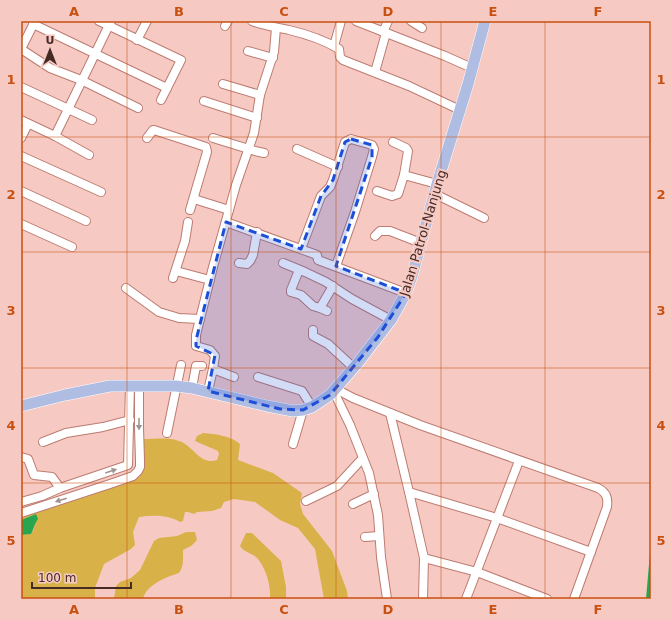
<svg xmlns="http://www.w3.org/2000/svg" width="672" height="620" font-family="'DejaVu Sans',sans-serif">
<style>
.green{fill:#d8b248}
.water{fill:#27a64f}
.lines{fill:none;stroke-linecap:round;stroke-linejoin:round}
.minor-casing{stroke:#bd7b71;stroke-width:10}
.major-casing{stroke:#fff;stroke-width:12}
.minor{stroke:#fff;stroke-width:8}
.major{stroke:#afbde3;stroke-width:11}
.oneway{fill:#a29492}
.marked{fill:#1d4ed8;fill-opacity:0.2;stroke:#1d4ed8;stroke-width:3;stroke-dasharray:8 5;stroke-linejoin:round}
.grid{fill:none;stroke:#c85011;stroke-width:1;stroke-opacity:0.55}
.labels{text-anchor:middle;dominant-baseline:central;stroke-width:4;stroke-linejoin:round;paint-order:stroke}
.street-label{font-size:13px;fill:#462a26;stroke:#f6cac3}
.neatline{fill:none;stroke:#c85011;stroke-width:1.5}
.grid-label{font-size:13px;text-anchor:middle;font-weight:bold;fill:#c85011}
</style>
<rect width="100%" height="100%" fill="#f6cac3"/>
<g class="green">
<path d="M203,433C216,434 231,436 240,444L238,460L273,473L302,493L300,504L303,514L332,551L347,591L348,599H324L315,549L298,528L280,520L255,502L234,499L224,502L221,508L212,511L197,512L194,514L188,512H185L183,521L180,522C168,515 153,515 139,517L133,532L135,545L131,549L104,564L95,588V599H21V535L31,534L34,529L36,514L21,520V515L128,483L139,477L142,472L144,439C155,439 169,437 179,441C193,445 200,466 217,460L219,454L218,451L195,441L197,436Z"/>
<path d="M186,532H195L197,540L191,546L183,550C183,559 184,566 179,573C166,577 146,585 143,599H114L116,586L120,582L131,578L140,570L154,541L159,538L177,536Z"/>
<path d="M246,533H252L281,561L286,587V599H270C271,586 266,567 256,557C250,552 245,553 240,546Z"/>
</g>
<g class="water">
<path d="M36,514L38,519C34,524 34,529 31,534L21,535V520Z"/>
<polygon points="651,541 651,599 646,599"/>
</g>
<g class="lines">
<g class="minor-casing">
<g id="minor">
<polyline points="99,21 181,60 161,100"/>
<path d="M252,21C265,26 276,27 289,30C306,34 324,40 339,49L340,57L343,60L409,86L460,110"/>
<polyline points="356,21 445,56 472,68"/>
<polyline points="411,21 422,28"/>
<polyline points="33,24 167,88"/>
<polyline points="225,26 228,21"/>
<polyline points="383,32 388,21"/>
<polyline points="137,40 147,21"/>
<polyline points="334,46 341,21"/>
<polyline points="21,49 50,68 81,80 138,108"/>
<polyline points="21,49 35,21"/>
<polyline points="248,51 273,58"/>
<polyline points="375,72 386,33"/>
<polyline points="223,84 260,95"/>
<polyline points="21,87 92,120"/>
<polyline points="204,101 257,118"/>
<polyline points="21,120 55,136 89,155"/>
<polyline points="55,136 111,21"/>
<polyline points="21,138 28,124"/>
<polyline points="147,138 153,130 154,130 206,147 207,152 190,210"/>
<polyline points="213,138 255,151 264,153"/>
<polyline points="393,142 406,148 408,151 404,175"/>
<polyline points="297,149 338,167"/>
<polyline points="21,156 101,192"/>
<polyline points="21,191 86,221"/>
<polyline points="377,191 392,196 398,194 404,175 437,184"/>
<polyline points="435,194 484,218"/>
<polyline points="194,199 229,210"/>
<polyline points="226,222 317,255 318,260 406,293"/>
<polyline points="21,224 72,247"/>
<polyline points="375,236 380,231 390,231 421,243"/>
<polyline points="301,249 321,196 330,187 333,180 345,142 351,139 372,145 374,149 372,157 355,212 336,266"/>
<polyline points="239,263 247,264 250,261 253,255 257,232"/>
<polyline points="283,263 305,272 326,282 352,299 391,320"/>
<polyline points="299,270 291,290 291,292 301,295 313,306 320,308"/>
<polyline points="176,271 210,280"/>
<polyline points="173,278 185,241 188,222"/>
<polyline points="126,288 159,312 179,318 200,319"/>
<polyline points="327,311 320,308 333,286"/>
<polyline points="313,330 313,336 328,344 354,368"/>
<polyline points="213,369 234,377"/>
<polyline points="258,377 302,391 312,407"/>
<polyline points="192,388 196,366 202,366"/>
<path d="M336,389L353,398L420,425L598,488C607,493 608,498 607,507L574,599"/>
<polyline points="208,391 213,369 215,356 210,350 196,346 196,335 213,267 236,185 254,133 260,95 274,52 276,28"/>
<polyline points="334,392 350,425 369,473 378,515 381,557 387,599"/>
<polyline points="390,413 409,492 497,518 591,552"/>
<polyline points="167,433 181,365"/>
<polyline points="43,442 66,433 103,427 130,420"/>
<polyline points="293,444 303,410"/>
<polyline points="21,457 28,459 34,475 52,477 60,488"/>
<polyline points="409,492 424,558 477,572 547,599"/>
<polyline points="306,501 337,486 362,459"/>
<polyline points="21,502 42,496 60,488 128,465 130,385"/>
<polyline points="353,504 374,494"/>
<polyline points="21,513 110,484 133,476 138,471 140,467 140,460 139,428 139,385"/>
<polyline points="365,537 379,536"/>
<polyline points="423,599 424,558"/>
<polyline points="466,599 519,461"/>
</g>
</g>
<g class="major-casing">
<polyline id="major" points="21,406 65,395 110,386 176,386 192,388 267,406 293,411 303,410 312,407 330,395 357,364 391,320 406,293 412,276 437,184 468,84 485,21"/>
</g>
<use href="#minor" class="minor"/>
<use href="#major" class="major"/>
</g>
<defs><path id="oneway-solid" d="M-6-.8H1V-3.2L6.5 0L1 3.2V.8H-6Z"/></defs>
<g class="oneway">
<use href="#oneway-solid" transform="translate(139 424) rotate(90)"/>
<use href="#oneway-solid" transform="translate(111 471) rotate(-19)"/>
<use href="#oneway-solid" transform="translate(61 500) rotate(162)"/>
</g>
<path class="marked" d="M351,139L372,145V157L336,266L406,293L378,337L330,395L303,410L280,409L208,391L215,355L196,346V340L226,222L301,249L321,196L333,180L345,142Z"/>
<path class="grid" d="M127,21V599M231,21V599M336,21V599M441,21V599M545,21V599M21,137H651M21,252H651M21,368H651M21,483H651"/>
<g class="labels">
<g class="street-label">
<text transform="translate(423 233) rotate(-73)">Jalan Patrol-Nanjung</text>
</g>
</g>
<rect width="672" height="620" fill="none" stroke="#f6cac3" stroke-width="44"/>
<g transform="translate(50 50)" stroke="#f6cac3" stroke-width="3" paint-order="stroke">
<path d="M0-3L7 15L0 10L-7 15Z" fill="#462a26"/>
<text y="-6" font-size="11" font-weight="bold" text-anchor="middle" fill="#462a26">U</text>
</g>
<path d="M32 582v6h99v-6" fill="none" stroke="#462a26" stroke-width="2"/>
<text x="38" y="582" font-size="12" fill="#462a26" stroke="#f6cac3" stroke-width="3" paint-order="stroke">100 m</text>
<rect x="22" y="22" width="628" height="576" class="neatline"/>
<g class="grid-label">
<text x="74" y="16">A</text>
<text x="179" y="16">B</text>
<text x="284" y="16">C</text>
<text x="388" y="16">D</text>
<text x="493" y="16">E</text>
<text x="598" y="16">F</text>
<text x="11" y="84">1</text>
<text x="661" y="84">1</text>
<text x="11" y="199">2</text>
<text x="661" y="199">2</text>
<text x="11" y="315">3</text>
<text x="661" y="315">3</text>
<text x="11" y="430">4</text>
<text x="661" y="430">4</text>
<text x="11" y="545">5</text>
<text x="661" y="545">5</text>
<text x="74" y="614">A</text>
<text x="179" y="614">B</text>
<text x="284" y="614">C</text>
<text x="388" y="614">D</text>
<text x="493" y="614">E</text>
<text x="598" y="614">F</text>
</g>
</svg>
